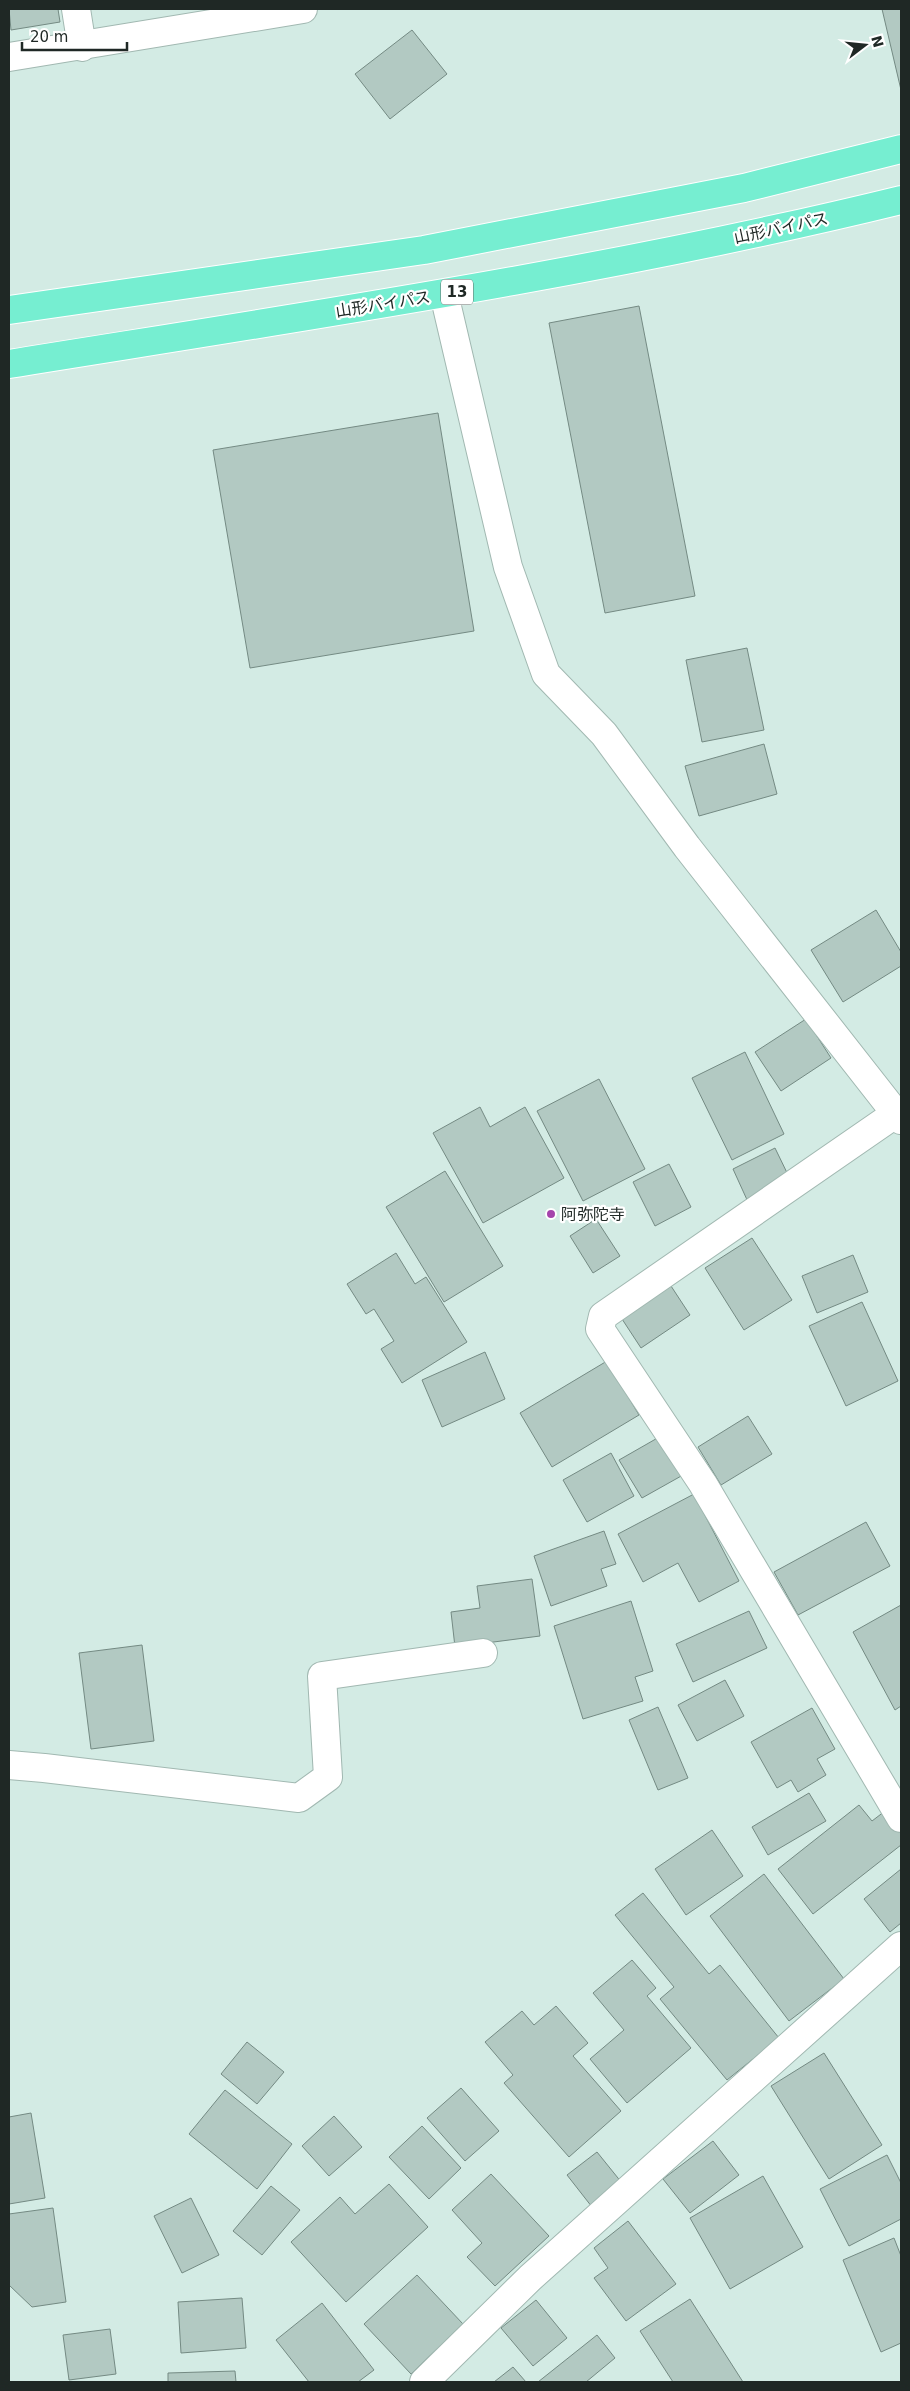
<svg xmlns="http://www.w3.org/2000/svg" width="910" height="2391" font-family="'DejaVu Sans','Noto Sans JP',sans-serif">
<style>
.building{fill:#b2c9c2;stroke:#748a83}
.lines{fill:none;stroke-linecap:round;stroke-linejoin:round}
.minor-casing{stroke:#a1b8b1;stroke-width:30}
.highway-casing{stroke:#fff;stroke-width:30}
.minor{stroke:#fff;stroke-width:28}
.highway{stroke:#76eed1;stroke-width:28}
.poi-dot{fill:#a544ac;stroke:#fff;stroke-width:2}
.labels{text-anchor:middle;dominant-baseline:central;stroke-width:4.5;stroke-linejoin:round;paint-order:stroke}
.shield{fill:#fff;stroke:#626866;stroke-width:1}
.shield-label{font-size:15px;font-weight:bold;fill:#1f2825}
.street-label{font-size:16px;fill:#1f2825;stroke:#fff}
.poi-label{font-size:16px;fill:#1f2825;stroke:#fff;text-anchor:start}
</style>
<rect width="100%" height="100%" fill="#d3ebe4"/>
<g class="building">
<polygon points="9,9 58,9 60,22 11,30"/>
<polygon points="882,9 901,9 901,90"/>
<polygon points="412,30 447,74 390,119 355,74"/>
<polygon points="639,306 695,596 605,613 549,323"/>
<polygon points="438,413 474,631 250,668 213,450"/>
<polygon points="747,648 764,730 702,742 686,660"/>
<polygon points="764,744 777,794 699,816 685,766"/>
<polygon points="876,910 901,952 901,966 843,1002 811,950"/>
<polygon points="806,1019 831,1058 781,1091 755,1052"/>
<polygon points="745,1052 784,1134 732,1160 692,1078"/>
<polygon points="599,1079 645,1169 583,1201 537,1111"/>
<polygon points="480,1107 490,1127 525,1107 564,1178 483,1223 433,1133"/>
<polygon points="775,1148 791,1181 748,1202 733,1169"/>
<polygon points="669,1164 691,1207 655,1226 633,1182"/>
<polygon points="445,1171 503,1266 444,1302 386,1207"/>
<polygon points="596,1219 620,1256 593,1273 570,1236"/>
<polygon points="752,1238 792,1300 744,1330 705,1268"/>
<polygon points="396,1253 415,1284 426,1277 467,1342 402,1383 381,1349 394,1341 374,1309 366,1314 347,1284"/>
<polygon points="853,1255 868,1292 817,1313 802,1276"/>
<polygon points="671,1286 690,1315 641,1348 622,1319"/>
<polygon points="862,1302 898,1381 846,1406 809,1326"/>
<polygon points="485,1352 505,1399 442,1427 422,1380"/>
<polygon points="607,1361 639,1415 552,1467 520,1413"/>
<polygon points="748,1416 772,1454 721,1485 698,1447"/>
<polygon points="661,1436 683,1475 642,1498 619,1460"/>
<polygon points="611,1453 634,1496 587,1522 563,1480"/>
<polygon points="694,1494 739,1581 699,1602 678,1563 643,1582 618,1534"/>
<polygon points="866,1522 890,1566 798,1615 774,1572"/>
<polygon points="604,1531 616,1564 601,1569 607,1586 551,1606 534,1556"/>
<polygon points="532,1579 540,1636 455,1647 451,1612 480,1608 477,1586"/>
<polygon points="631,1601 653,1671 635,1677 643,1701 583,1719 554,1626"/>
<polygon points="901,1605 901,1706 895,1710 853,1632"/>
<polygon points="749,1611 767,1648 693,1682 676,1644"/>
<polygon points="142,1645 154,1741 91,1749 79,1653"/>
<polygon points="725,1680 744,1716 697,1741 678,1705"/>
<polygon points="658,1707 688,1778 658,1790 629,1720"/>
<polygon points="812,1708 835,1749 817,1759 826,1775 798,1792 791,1780 777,1788 751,1742"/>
<polygon points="809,1793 826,1821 768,1855 752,1827"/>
<polygon points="859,1805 872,1821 885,1811 901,1831 901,1845 813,1914 778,1869"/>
<polygon points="712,1830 743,1876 686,1915 655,1869"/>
<polygon points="901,1869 901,1923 890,1932 864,1899"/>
<polygon points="764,1874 844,1979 789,2021 710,1916"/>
<polygon points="643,1893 709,1974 720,1965 779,2038 727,2080 660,1999 674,1987 615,1915"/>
<polygon points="632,1960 656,1988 647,1996 691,2048 627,2103 590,2059 624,2030 593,1993"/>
<polygon points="556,2006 588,2043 573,2056 621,2111 569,2157 504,2083 513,2075 485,2042 522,2011 534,2025"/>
<polygon points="247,2042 284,2072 257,2104 221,2074"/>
<polygon points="824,2053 882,2145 829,2179 771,2086"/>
<polygon points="461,2088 499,2131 465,2161 427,2118"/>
<polygon points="225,2090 292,2144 257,2189 189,2134"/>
<polygon points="31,2113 45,2198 9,2204 9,2117"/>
<polygon points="334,2116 362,2147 329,2176 302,2146"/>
<polygon points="422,2126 461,2168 429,2199 389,2157"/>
<polygon points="713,2141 739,2175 690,2213 663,2179"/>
<polygon points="597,2152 622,2183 592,2207 567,2175"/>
<polygon points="887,2155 901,2183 901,2219 849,2246 820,2189"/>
<polygon points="491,2174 549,2236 495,2286 467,2257 482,2243 452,2210"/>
<polygon points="763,2176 803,2247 730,2289 690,2218"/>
<polygon points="389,2184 428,2227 346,2302 291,2242 340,2197 355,2214"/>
<polygon points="271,2186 300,2210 262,2255 233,2231"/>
<polygon points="191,2198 219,2255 182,2273 154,2216"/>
<polygon points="53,2208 66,2302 32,2307 9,2285 9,2214"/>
<polygon points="628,2221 676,2284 626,2321 594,2278 608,2268 594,2248"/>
<polygon points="894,2238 901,2256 901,2343 881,2352 843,2260"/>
<polygon points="417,2275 463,2324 411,2374 364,2324"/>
<polygon points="242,2298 246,2348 181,2353 178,2302"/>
<polygon points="690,2299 743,2382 673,2382 640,2331"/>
<polygon points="536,2300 567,2338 533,2366 501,2328"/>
<polygon points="322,2303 374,2370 358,2382 309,2382 276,2340"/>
<polygon points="110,2329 116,2374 69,2380 63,2335"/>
<polygon points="597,2335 615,2358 586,2382 538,2382"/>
<polygon points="513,2367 526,2382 494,2382"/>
<polygon points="235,2371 236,2382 168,2382 168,2373"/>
</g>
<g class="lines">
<g class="minor-casing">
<g id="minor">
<polyline points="76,9 82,47"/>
<polyline points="9,57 303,9"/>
<polyline points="444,294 508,567 546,674 604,734 687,847 901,1120"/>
<polyline points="901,1110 603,1316 600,1329 703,1484 901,1818"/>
<polyline points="9,1765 44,1768 299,1798 328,1777 322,1676 483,1653"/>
<polyline points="424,2382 530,2278 901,1946"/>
</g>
</g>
<g class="highway-casing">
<g id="highway">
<polyline points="9,310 424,250 744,188 901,149"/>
<path d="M9,364C307,316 607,272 901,200"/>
</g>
</g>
<use href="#minor" class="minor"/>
<use href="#highway" class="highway"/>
</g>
<circle class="poi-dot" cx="551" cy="1214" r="5"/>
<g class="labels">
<rect class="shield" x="441" y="279.5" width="32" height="25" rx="4"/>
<g class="shield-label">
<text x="457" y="292">13</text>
</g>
<g class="street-label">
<text transform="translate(781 228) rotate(-12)">山形バイパス</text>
<text transform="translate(383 304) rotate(-9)">山形バイパス</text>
</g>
<g class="poi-label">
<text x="561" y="1214">阿弥陀寺</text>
</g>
</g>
<rect width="910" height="2391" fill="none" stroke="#1f2825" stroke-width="20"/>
<g transform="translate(865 45) rotate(74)" stroke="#ffffff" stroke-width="4" paint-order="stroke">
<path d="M0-4L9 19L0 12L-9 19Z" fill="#1f2825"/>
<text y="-8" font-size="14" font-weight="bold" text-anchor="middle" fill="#1f2825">N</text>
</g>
<path d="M22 42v8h105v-8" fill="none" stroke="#1f2825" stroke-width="2.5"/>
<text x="30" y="42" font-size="15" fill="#1f2825" stroke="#ffffff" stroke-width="4" paint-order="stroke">20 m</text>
</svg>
